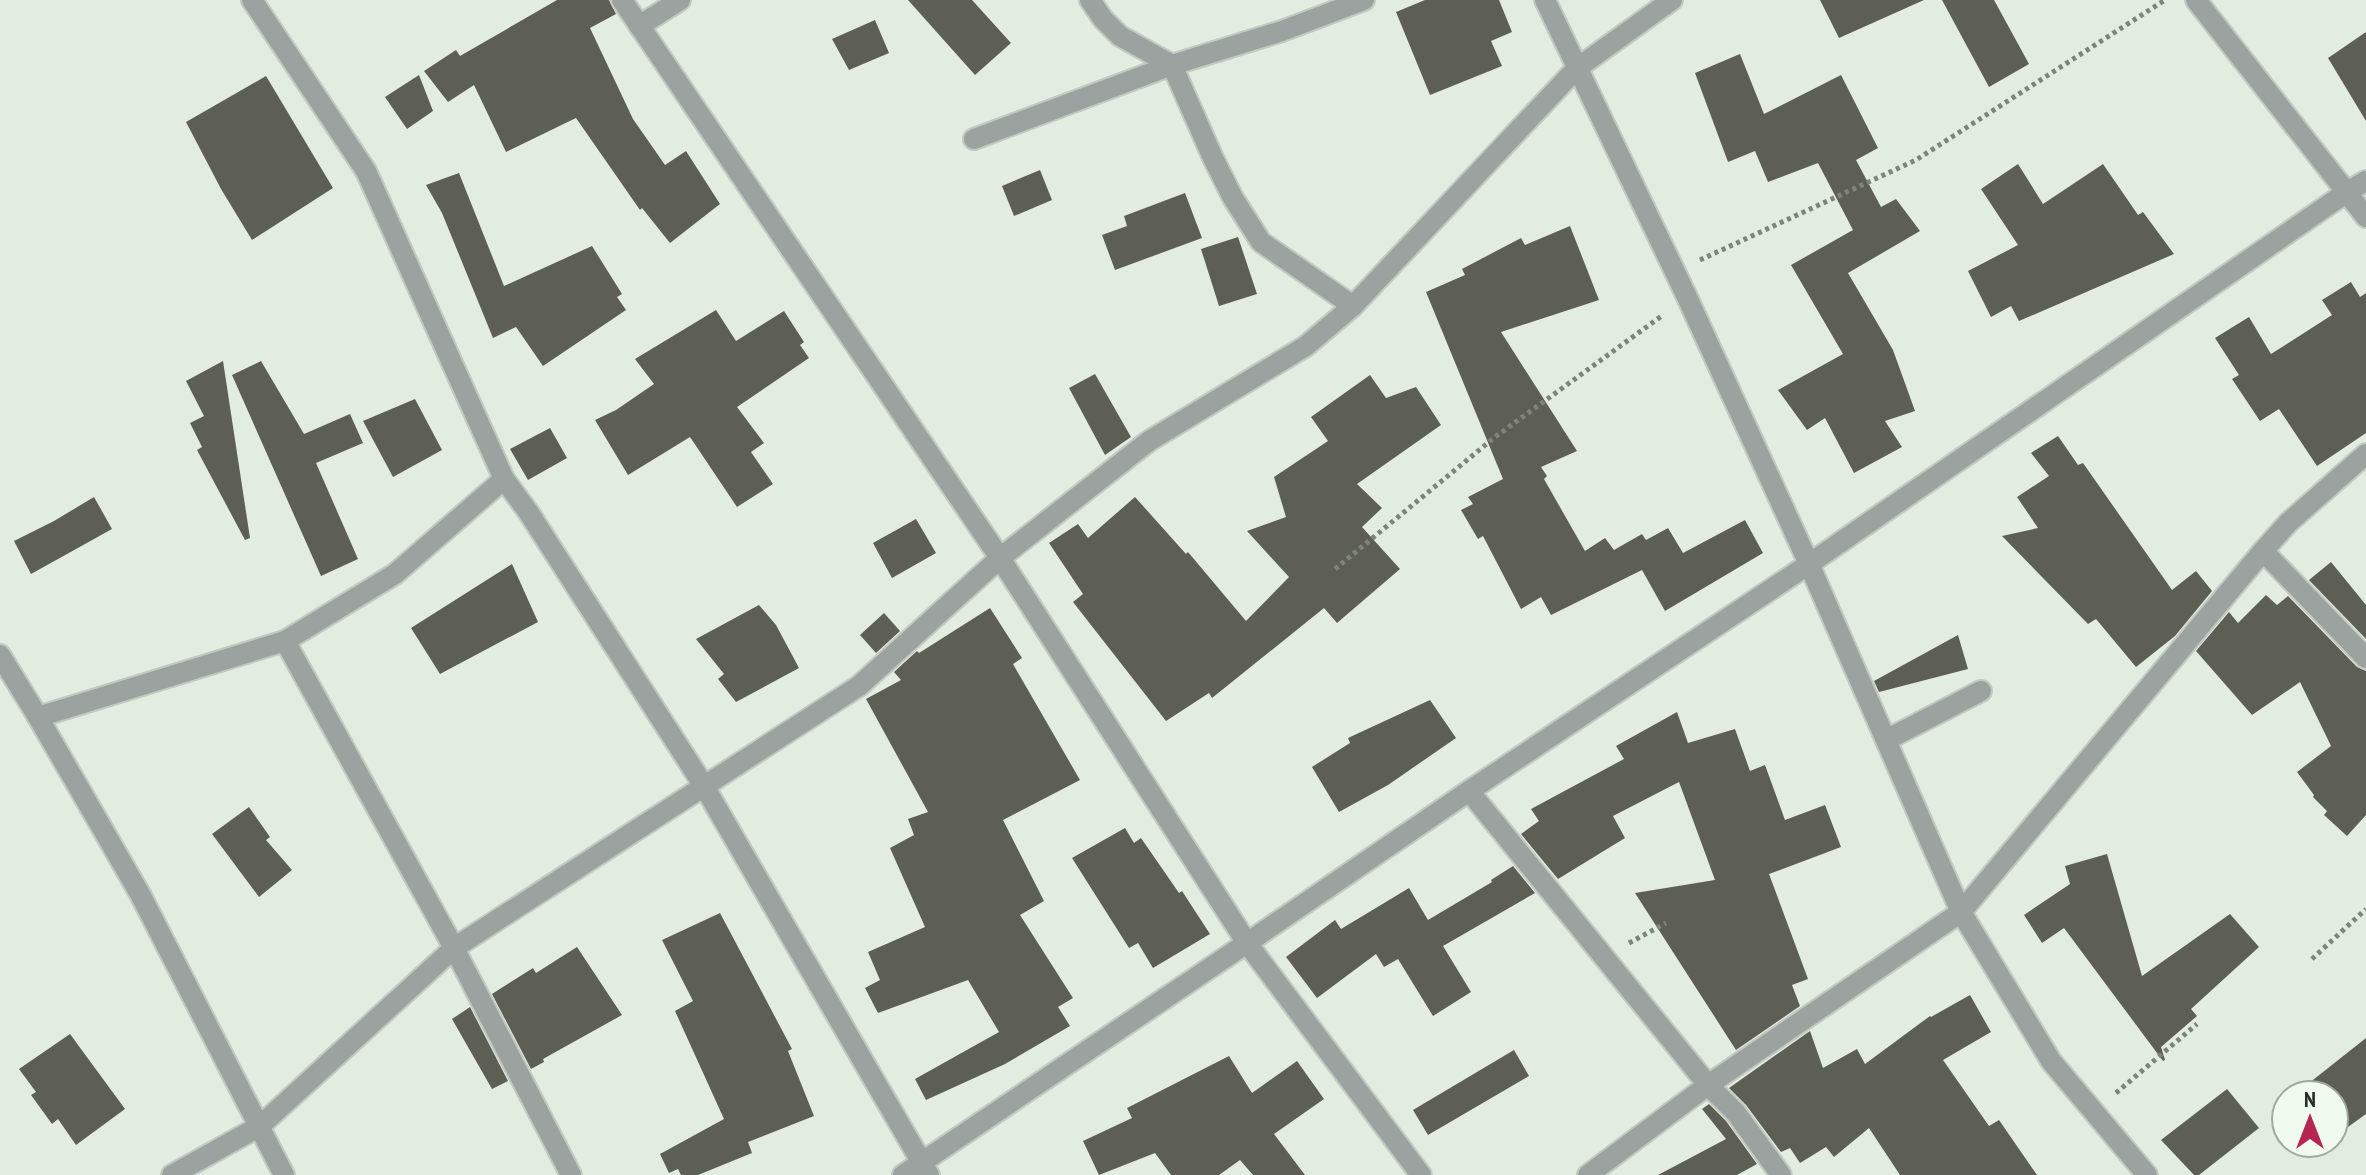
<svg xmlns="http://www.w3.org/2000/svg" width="2366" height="1175" font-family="'PT Sans Narrow',sans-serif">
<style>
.building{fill:#5e5f54}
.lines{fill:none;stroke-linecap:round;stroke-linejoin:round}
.minor-casing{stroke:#c2cac0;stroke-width:24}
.path{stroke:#7e847c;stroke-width:5;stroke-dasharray:4 4;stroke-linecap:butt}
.minor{stroke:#9ca29f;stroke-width:20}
</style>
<rect width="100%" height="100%" fill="#e3ece1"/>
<g class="building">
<polygon points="557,0 609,0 616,14 590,28 633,119 665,165 686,151 720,204 670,243 642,208 640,210 576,118 506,152 474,85 448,102 424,71 456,50 460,56"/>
<polygon points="908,0 972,0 1011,43 975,75"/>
<polygon points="1425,0 1499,0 1512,32 1491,41 1502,66 1430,95 1396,12"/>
<polygon points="1820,0 1924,0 1839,38"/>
<polygon points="1942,0 1994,0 2029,64 1989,87"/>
<polygon points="875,20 889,53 849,70 832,39"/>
<polygon points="2366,32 2366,121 2328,58"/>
<polygon points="1740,54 1764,114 1841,75 1878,148 1856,160 1881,207 1896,199 1920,231 1848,273 1893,350 1915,411 1885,421 1902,447 1854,473 1825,418 1807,430 1778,390 1843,354 1791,265 1853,230 1818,163 1768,182 1755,151 1728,162 1695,73"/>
<polygon points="419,75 433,111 407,129 385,97"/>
<polygon points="266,76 333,188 252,240 221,189 186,122"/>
<polygon points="2018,164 2043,204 2103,164 2138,215 2143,212 2174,254 2019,321 2011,306 1991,317 1968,271 2018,245 1981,189"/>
<polygon points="1040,170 1052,200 1014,216 1002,186"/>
<polygon points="459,173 504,286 592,246 622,294 617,297 626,310 543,366 516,327 493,338 442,213 426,185"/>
<polygon points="1185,193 1202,238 1115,270 1102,235 1127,226 1124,216"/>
<polygon points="1570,226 1599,300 1501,332 1577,451 1541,467 1547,476 1544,479 1585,551 1605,538 1614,550 1642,534 1646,540 1668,528 1683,553 1745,520 1763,553 1665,611 1642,570 1551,615 1541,597 1521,609 1483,536 1478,539 1461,510 1473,504 1468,497 1503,479 1426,292 1465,275 1462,269 1521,238 1525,245"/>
<polygon points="1238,237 1257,294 1219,306 1201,249"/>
<polygon points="2351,282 2360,297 2366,293 2366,433 2317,466 2279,409 2260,421 2232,379 2239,375 2215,338 2249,317 2271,354 2332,315 2322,300"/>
<polygon points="716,310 736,341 784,311 804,342 800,345 809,358 737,407 764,443 751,452 773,484 737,507 690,437 628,475 595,420 616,410 654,384 635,359"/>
<polygon points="223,361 250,538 245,540 197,450 202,447 190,423 204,416 186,381"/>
<polygon points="261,361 304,434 350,414 363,443 316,463 358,559 321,576 232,375"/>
<polygon points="1095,374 1131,437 1105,455 1069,388"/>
<polygon points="1370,375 1386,398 1416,387 1441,425 1357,484 1382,508 1362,527 1400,569 1337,623 1324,608 1212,698 1209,693 1166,721 1073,602 1083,594 1049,543 1078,524 1088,538 1135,497 1186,554 1188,552 1246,621 1289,577 1247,531 1286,517 1274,477 1328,441 1311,417"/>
<polygon points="415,399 442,450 393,477 363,421"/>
<polygon points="550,428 567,458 528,480 510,449"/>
<polygon points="2058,436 2078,465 2083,463 2172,590 2196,571 2212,591 2175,636 2136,667 2096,619 2088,624 2002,536 2038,528 2017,497 2049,476 2031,453"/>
<polygon points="94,497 112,529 31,574 14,541 54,521"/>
<polygon points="916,519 936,553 892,578 873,543"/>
<polygon points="2331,562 2366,605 2366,639 2309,580"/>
<polygon points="512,564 538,622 440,674 411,628"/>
<polygon points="2266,595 2277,605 2288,596 2357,667 2366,671 2366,815 2347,836 2324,815 2327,811 2313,797 2314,795 2297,772 2331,746 2300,682 2252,715 2196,651 2229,612 2238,623"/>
<polygon points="759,605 776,625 799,668 736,702 718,679 724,674 696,639"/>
<polygon points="990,608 1022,658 1013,664 1080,780 1003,820 1044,901 1020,915 1073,998 1058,1007 1070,1026 1005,1064 926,1100 915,1079 999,1032 968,980 878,1013 865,988 880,980 868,952 925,927 890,848 914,835 908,819 928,812 866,699 901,680 894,672 917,651 919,653"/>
<polygon points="884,613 900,631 876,653 860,635"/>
<polygon points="1958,635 1968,669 1879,692 1874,681"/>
<polygon points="1430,700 1456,738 1388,785 1339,812 1312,767 1350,743 1348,738"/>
<polygon points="1677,712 1688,743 1735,729 1750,771 1765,765 1785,820 1825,805 1841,847 1769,874 1808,979 1792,985 1800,1006 1736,1050 1635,893 1715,880 1679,782 1613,816 1625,838 1558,879 1521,834 1539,821 1531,809 1624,759 1616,746"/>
<polygon points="249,807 270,837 266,840 292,870 259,897 212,834"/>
<polygon points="1125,828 1134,843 1141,838 1179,893 1182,891 1210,934 1153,968 1138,943 1129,948 1072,858"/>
<polygon points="2107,854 2142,976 2230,914 2259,947 2191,1009 2197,1016 2161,1047 2165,1060 2163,1061 2064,928 2042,943 2024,915 2070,884 2065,866"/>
<polygon points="1513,866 1535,893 1443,946 1471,992 1433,1016 1398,959 1384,967 1376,954 1317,998 1286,957 1335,920 1341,929 1409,888 1428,920 1492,882 1491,880"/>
<polygon points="720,913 792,1049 788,1051 814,1116 748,1142 752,1153 698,1175 681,1175 678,1169 669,1173 660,1154 724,1119 675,1011 693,1001 662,940"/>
<polygon points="577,947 622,1015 543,1059 544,1062 531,1069 492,994 533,968 536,973"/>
<polygon points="1970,995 1991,1032 1943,1060 1989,1126 1999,1120 2037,1175 1900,1175 1869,1128 1834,1157 1826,1147 1800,1163 1790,1148 1781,1152 1746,1105 1729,1088 1810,1031 1823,1068 1857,1049 1865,1064 1930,1016 1931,1017"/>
<polygon points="470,1007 508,1081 492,1089 452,1019"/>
<polygon points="70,1034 125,1109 76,1145 58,1119 52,1124 31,1095 36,1092 19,1069"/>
<polygon points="2366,1038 2366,1114 2334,1137 2334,1095 2294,1095"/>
<polygon points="1514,1050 1529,1076 1428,1135 1413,1110"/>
<polygon points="1229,1056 1252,1093 1297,1061 1324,1099 1274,1134 1305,1175 1253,1175 1240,1160 1219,1175 1171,1175 1155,1153 1099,1175 1083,1141 1132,1118 1127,1108"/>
<polygon points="2227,1089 2259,1128 2199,1175 2194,1175 2161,1140"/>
<polygon points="1709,1104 1726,1121 1757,1164 1737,1175 1658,1175 1726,1139 1702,1109"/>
</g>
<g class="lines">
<g class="minor-casing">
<g id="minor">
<polyline points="252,0 366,171 504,479 529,513 704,786 929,1175"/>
<polyline points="622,0 1000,558 1247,943 1421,1175"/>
<polyline points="1090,0 1103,19 1120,36 1172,65 1213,158 1233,198 1261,242 1353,306"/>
<polyline points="1545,0 1687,297 1809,564 1961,912 2051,1061 2147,1175"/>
<polyline points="2196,0 2366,217"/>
<polyline points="639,26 680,0"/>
<polyline points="974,139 1172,65 1282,31 1364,0"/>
<polyline points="2263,551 2366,658"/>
<polyline points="285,641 395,574 504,479"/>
<polyline points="0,655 38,717 140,894 284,1175"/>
<polyline points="38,717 285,641 454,948 571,1175"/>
<polyline points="1886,740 1981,691"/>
<polyline points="1469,791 1708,1085 1736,1113 1781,1175"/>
<polyline points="172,1175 260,1126 454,948 859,686 1000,558 1149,441 1306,346 1353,306 1576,69 1672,0"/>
<polyline points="903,1175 1247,943 1469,791 1809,564 2347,192 2366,181"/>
<polyline points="1588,1175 1708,1085 1961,912 2263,551 2288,523 2366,454"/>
</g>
</g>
<g class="path">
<polyline points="1700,260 1916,160 2165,0"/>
<polyline points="1335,569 1495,437 1663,315"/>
<polyline points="1629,943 1666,923"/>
<polyline points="2312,959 2366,909"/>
<polyline points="2116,1093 2197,1024"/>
</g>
<use href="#minor" class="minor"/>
</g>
<g transform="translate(2310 1119)"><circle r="38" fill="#f0faee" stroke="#a1a89f" stroke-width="2"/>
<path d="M0-6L14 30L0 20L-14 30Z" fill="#b62652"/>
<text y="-12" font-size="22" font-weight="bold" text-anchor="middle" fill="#2a2e29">N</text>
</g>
</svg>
